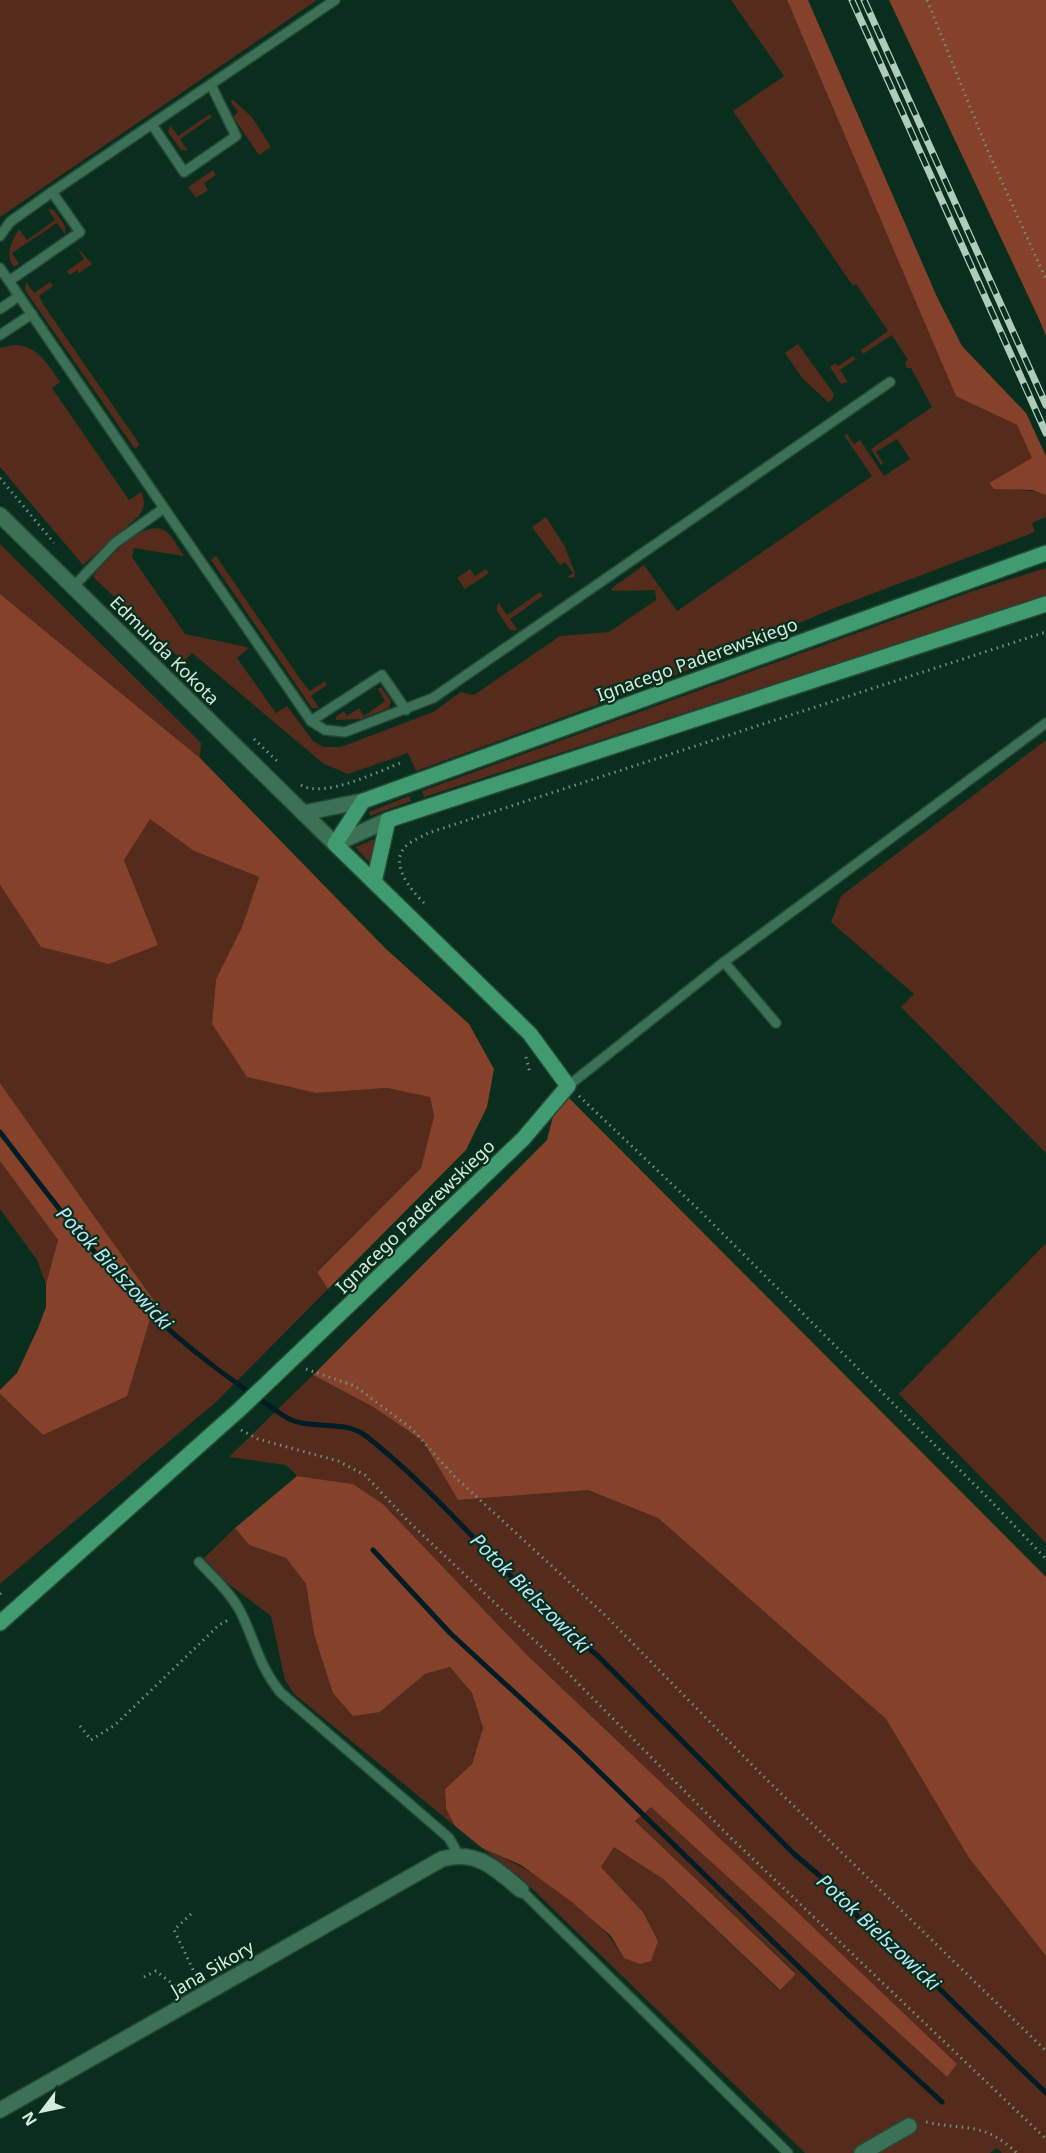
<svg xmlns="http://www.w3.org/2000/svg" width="1046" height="2153" font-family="'Noto Sans',sans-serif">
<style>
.green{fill:#552b1c}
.forest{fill:#854129}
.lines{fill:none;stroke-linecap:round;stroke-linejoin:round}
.stream{stroke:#001c25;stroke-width:5}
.service-casing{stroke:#254938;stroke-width:12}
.minor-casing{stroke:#254938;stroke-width:18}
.tertiary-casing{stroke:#254938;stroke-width:18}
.secondary-casing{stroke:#254938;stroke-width:18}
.path{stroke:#708f7f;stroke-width:3;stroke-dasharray:1.5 4.5;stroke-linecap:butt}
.service{stroke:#3c7156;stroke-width:9}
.minor{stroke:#3c7156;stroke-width:15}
.tertiary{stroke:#3c7156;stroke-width:15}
.secondary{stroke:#419b70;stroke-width:15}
.rail-casing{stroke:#afcbbb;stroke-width:7}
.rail{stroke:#092e1d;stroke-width:4.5;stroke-dasharray:14;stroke-linecap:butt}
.labels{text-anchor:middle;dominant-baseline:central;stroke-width:4.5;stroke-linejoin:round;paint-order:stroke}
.street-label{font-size:18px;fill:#d3ecdd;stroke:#092e1d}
.water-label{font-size:20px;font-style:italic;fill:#b8e6f6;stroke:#092e1d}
</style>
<rect width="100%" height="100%" fill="#092e1d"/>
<g class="green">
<polygon points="0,0 317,0 0,217"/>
<path d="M731,0H787L956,395L1017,425L1033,459L989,484C1007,493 1027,487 1046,495V517L1032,523L1035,532L832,609L657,683L416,771L408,753L348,774L324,764L192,653L184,662L93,577L96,572C110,558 146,514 168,533C174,539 179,549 184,556L134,548L132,557L185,634L247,647L248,649L237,658L276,713L287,706L314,742L324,747H341L433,712L461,692L474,695L560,636L609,632L656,600L655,590L612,591V588L644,565L677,611L872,476L845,437L846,433L854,444L860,440L884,476L910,459L897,439L876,452L883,463L881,465L871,449L932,407L911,368H907L905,362L908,360L892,335L863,354L861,350L888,331L856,284L853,286L733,111L784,76Z"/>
<polygon points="233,100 252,117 271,147 259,155 233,117 238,112 230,101"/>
<polygon points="210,114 212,117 180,139 188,151 181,150 168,132 170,125 178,136"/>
<polygon points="213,170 216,175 204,183 208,190 196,198 188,187"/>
<path d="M48,209L54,210L65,226V234L57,223L12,253L19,264L14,267C4,255 12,241 19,229L27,240L55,220Z"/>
<polygon points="77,247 92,264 79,273 77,270 70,275 67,271 84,259"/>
<polygon points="26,282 34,293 50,282 53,286 39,296 43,304 140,445 135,449 25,290"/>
<polygon points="798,344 834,394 832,400 828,402 803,379 785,353"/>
<path d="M14,345C38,345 48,365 60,382L52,388L129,500L141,492C146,501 144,508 139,516L83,565L0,467V348Z"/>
<polygon points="853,356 856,359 840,370 848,382 841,384 830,367 835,363 838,366"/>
<polygon points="546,517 564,545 575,573 574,578 567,577 573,573 565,562 560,565 532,527"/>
<polygon points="0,544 201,743 200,758 0,594"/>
<polygon points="216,556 303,683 310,691 325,681 327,685 311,696 319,708 312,708 211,560"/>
<polygon points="1046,568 1046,596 424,797 422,791 970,592"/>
<polygon points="470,569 475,576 486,569 489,573 465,589 457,578"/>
<polygon points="540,592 543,596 510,619 518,631 510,630 497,611 497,605 499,603 507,615"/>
<polygon points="381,687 391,701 389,708 361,719 336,720 336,717 344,711 347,716 359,708 364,716 385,701 378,689"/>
<polygon points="1046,740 1046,1153 901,1007 914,994 831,922 841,896"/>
<polygon points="409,796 411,801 370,816 369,812"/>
<polygon points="149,818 194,851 259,877 242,927 216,979 212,1024 247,1076 316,1093 387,1088 430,1096 434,1116 421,1168 317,1271 328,1289 216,1402 0,1584 0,1394 43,1435 155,1302 0,1083 0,885 42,947 158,945 124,860"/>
<polygon points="375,839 377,840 370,863 355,847"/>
<polygon points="0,1161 58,1240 46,1284 37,1260 0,1209"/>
<polygon points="1046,1243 1046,1543 899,1394"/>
<path d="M313,1375L373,1407L423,1441L458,1500L588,1490L658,1518L886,1719L969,1858L1046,1956V2153H1002L997,2148L990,2153H805L519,1876L482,1848C536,1871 594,1907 624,1958L658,1941L643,1912L601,1867L614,1846L663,1879L779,1990L796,1973L635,1821L651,1806L947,2077L956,2064L526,1654L383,1504L353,1484L297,1476L286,1465L229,1457Z"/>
<polygon points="235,1528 249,1545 286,1558 306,1584 314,1634 380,1712 425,1674 450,1667 472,1693 483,1728 472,1764 445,1789 446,1809 455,1826 294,1694 285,1680 271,1616 226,1582 204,1558"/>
</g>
<g class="forest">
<polygon points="787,0 808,0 937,297 962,346 1026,413 1046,456 1046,495 1032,490 994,489 989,483 1032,458 1017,425 956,396"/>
<polygon points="889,0 1046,0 1046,336 1039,319"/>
<polygon points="0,594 200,758 385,948 469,1024 494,1069 487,1107 466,1150 328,1289 317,1272 421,1168 434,1116 430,1097 387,1088 316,1093 247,1077 212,1024 216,979 242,927 259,877 194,851 150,819 124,860 158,945 109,964 41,947 0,885"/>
<polygon points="0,1083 155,1302 127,1396 43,1435 0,1394 0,1390 17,1373 38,1328 46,1307 46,1284 58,1240 0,1161"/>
<polygon points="560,1089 1046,1577 1046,1956 969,1858 886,1719 658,1518 588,1490 458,1500 423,1441 373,1407 313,1375 547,1140"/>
<polygon points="297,1476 353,1484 383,1504 526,1654 957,2064 947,2077 651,1807 635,1821 796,1974 780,1990 663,1879 614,1847 601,1867 643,1912 658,1941 651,1961 640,1964 624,1958 611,1936 572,1902 521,1865 482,1848 455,1826 446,1809 445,1789 472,1764 483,1728 472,1693 450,1667 425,1674 380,1712 353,1716 333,1693 314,1634 306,1584 286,1558 249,1545 235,1528"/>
</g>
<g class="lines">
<g class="stream">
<path d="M0,1132C46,1192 91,1253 145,1307C187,1349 235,1383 284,1416C308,1432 343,1418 366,1436C450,1502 513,1590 597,1655L793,1853L847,1899L858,1917L917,1967L1046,2093"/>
<polyline points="373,1550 450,1633 578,1751 846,2013 942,2102"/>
</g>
<g class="service-casing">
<g id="service">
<polyline points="153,126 184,172 236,136 211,85"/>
<polyline points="0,236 10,222 52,192 335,0"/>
<polyline points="0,268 164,508 115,543 74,586"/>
<polyline points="9,281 80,232 52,192"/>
<polyline points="0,309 19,296"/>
<polyline points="0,335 32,314"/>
<polyline points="164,508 311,721 325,730 345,732 433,698 890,382"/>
<polyline points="311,721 382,675 406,710"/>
<polyline points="724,962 776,1023"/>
<polyline points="568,1086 724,962 1046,723"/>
<path d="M199,1562C215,1579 234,1596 243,1617C256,1645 260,1667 280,1692L449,1838L458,1854"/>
<polyline points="521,1890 788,2153"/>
</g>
</g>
<g class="minor-casing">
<g id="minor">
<path d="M0,2110L442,1859C477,1849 496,1869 521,1890"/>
<polyline points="862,2153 909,2126"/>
</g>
</g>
<g class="tertiary-casing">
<g id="tertiary">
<polyline points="0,515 335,844 388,820"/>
<polyline points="303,813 363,801"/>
</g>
</g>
<g class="secondary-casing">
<g id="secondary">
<polyline points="374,882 388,820 1046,604"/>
<polyline points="0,1623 240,1409 523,1139 568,1086 530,1034 335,844 363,801 1046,553"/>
</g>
</g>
<g class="path">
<polyline points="927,0 987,149 1046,279"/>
<polyline points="0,478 54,543"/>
<polyline points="254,739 277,761"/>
<path d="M301,785C324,799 379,771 403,762"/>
<path d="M424,903C412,891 387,863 407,845C413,840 422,837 428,833L1046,632"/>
<polyline points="526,1057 530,1073"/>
<polyline points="579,1096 697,1208 989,1499 1046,1559"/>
<polyline points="306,1369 355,1386 412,1429 454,1476 606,1616 762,1775 1046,2051"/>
<polyline points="241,1430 258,1439 338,1461 365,1475 410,1523 549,1654 729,1836 1046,2139"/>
<polyline points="0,1594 1,1593"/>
<polyline points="80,1726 91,1740 115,1725 219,1625 230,1619"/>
<polyline points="191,1914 174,1930 198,1980"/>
<polyline points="144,1977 156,1971 179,1989"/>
<path d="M926,2122C968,2131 982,2121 1017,2153"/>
</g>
<use href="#service" class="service"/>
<use href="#minor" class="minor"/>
<use href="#tertiary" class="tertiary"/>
<use href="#secondary" class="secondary"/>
<g class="rail-casing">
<g id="rail">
<polyline points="852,0 1046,433"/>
<polyline points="864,0 1046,405"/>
</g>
</g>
<use href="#rail" class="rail"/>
</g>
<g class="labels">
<g class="street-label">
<text transform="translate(165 650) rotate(45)">Edmunda Kokota</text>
<text transform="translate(697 659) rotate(-20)">Ignacego Paderewskiego</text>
<text transform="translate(415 1216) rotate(-44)">Ignacego Paderewskiego</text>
<text transform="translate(212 1968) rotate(-30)">Jana Sikory</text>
</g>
<g class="water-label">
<text transform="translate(115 1268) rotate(47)">Potok Bielszowicki</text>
<text transform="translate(531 1593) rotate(45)">Potok Bielszowicki</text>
<text transform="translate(879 1932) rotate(43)">Potok Bielszowicki</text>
</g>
</g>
<g transform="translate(42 2111) rotate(238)" stroke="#092e1d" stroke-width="4.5" paint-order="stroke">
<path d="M0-4.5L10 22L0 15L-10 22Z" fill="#d3ecdd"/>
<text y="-9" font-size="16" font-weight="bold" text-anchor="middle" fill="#d3ecdd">N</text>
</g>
</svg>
